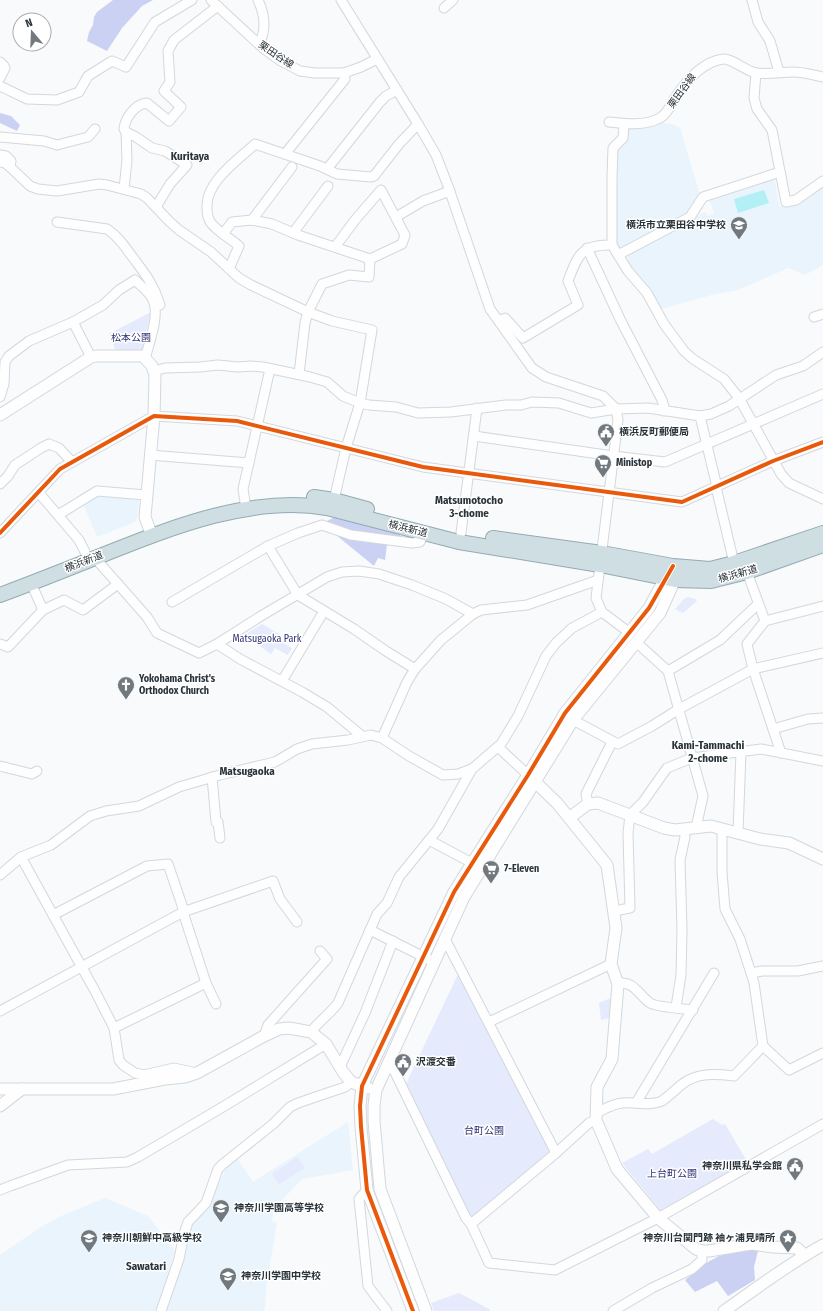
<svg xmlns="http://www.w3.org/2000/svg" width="823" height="1311" font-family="'Fira Sans Condensed','Noto Sans JP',sans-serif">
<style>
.built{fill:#e9f4fd}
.green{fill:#e5eafd}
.forest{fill:#cbd1f2}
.water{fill:#b2f0f5}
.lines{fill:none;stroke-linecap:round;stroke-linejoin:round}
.minor-casing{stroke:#d2d8dd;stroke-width:11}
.tertiary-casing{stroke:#d2d8dd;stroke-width:13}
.trunk-casing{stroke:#94abb2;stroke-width:16}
.minor{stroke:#fefeff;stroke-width:9}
.tertiary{stroke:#fefeff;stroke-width:11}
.trunk{stroke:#cedee2;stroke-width:14}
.cycleway-casing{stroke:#fff;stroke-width:6}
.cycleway{stroke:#e8590c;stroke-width:4}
.labels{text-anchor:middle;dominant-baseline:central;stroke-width:3;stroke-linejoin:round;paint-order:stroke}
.street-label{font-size:10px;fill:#29333a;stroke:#fff}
.poi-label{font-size:10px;font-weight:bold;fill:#29333a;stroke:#fff;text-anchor:start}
.park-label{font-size:10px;fill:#2f3175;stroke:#fff}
.neighbourhood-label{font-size:11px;font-weight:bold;fill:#29333a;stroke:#fff}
</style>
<rect width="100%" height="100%" fill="#f8fafc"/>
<g class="built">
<polygon points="657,122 675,125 680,128 699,192 689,211 680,222 619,252 615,244 615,149 626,127"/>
<polygon points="775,179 779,206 785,206 823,183 823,265 805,275 788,268 738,290 715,294 658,310 629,267 627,262 628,256 631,251 679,229 685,223 687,224 698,215 705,212 708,216 714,213 710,201 713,199"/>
<polygon points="98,494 139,500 137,518 135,522 97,537 83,503"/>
<polygon points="348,1122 353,1170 302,1179 274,1208 272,1221 277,1223 266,1287 265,1307 264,1311 165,1311 184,1256 191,1223 208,1205 226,1169 236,1157 253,1182"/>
<polygon points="105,1198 148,1216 175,1251 157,1311 0,1311 0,1255 41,1227 59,1217"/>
</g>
<g class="green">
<polygon points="151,312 142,351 116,351 109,334"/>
<polygon points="688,597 695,599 697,601 683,613 675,609 684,599"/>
<polygon points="262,624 282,636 280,641 292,648 288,655 275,648 271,654 244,635"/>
<polygon points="460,970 552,1149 474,1217 468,1217 404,1088"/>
<polygon points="611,998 609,1018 601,1020 599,1003"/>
<polygon points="713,1119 722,1125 725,1124 748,1163 662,1212 622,1163 648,1149 652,1154"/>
<polygon points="297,1157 305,1168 279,1184 272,1174"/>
<polygon points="459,1293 489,1309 490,1311 434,1311 431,1303"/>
</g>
<g class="forest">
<polygon points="113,0 153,0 142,6 122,28 107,51 87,41 89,32 93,25 94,17 97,12"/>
<polygon points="0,113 11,116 20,125 17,131 0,123"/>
<polygon points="342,517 400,531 400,539 388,537 385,560 378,558 374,566 336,535 325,522 333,518"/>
<polygon points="749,1249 758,1251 754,1267 755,1280 728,1296 717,1281 695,1292 685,1280 708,1262 719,1256"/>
</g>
<polygon class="water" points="764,190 769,203 738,213 734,199"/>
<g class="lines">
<g class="minor-casing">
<g id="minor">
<polyline points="211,0 263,48 281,61 300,71 315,73 344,73 361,67 377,59"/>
<path d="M258,0C265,15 267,29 259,44"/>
<polyline points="341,0 418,124 436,155 448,186 490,309 532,368 546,377 603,396 616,409 618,420 596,598 602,612 630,633"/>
<polyline points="752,0 758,22 770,41 779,72"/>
<polyline points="444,8 453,0"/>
<polyline points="0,62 4,66 5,68 0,78"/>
<polyline points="756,73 754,98 757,109 772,130 786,202 796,200 823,181"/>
<polyline points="0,86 27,99 57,100 79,92 88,76 112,61 126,67 155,22 192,0"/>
<path d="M609,122C626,124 645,126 660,118C667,114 671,105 675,98C686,81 702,62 723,59C731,58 746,71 756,73C767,75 782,72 793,72C803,72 813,75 823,77"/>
<polyline points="126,132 136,137 152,148 165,151 187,165 170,184 156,207"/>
<polyline points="0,137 44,141 57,145 88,137 95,129"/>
<polyline points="285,154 345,79 344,73"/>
<polyline points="0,155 6,156 11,161 10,167"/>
<polyline points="0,162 5,163 10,167 30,186 38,189 57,191 99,184 107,185 141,194 147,198 169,221 179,230 211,252 239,278 251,285 308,312 332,321 372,330 360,403 346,448 334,500"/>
<polyline points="327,169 380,102 386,96 397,90"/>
<path d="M124,189L127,160L126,132L124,129C125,118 135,104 147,103L169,121L181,107L164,91L170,82L168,51L174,40L218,6"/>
<polyline points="396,217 423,201 450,191"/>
<polyline points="252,220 292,167"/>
<path d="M57,222L107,229C120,238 124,246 134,259C146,275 154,285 160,305"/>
<polyline points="293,233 328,186"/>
<polyline points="223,234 232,222 252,220 272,224 298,235 370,259"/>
<polyline points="612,245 612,177 613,148 623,138 624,124"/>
<polyline points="587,248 620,319 662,400 664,407 664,411"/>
<polyline points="618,255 690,217 703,197 780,172"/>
<path d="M229,269L239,246C230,238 218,232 211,223C208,219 207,212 207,208C205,182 238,160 255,144L320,166L337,174L371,177L374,176L399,144L418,124"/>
<polyline points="814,317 823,314"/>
<path d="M499,321L505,318L523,338L578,305L568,281C578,255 581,244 612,245L628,271L647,293L664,324L684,351L693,359L724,379L739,398L781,474L789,483L823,499"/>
<polyline points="73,322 91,357"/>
<polyline points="154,371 165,368 200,367 218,365 238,367 251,366 263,367 310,377 327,382 343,396 360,403 369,405 396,407 418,413 451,412 506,405 521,405 532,402 559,403 591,413 616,409 648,408 700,416 711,414 729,406 776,375 803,366 823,352"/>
<polyline points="299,374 305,323 308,312 322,284 349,275 369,277 370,259 402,244 405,235 381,190 355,220 335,247"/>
<path d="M0,397L4,384L5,362L9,356L29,341L73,322L103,305L119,290L135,280C141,286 148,291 152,298C161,313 149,343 145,359"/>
<polyline points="700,416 717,487"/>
<polyline points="474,436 613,456 665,462 823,394"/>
<polyline points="150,455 249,463"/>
<polyline points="0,484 8,476 15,465 41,448 49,444 59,448 72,462"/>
<polyline points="716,487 734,563"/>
<polyline points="39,493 79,540 85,552"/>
<polyline points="245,502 243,489 270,369"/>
<polyline points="58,515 97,491 146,495"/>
<polyline points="0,533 60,469 154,416 237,421 423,467 682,502 773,461 823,442"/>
<polyline points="461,533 477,408"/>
<polyline points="268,546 298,595 354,629 386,651 415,669"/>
<polyline points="95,558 147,617 157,633 199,653 217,644 261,616 327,577 342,572 359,571 379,574 412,585 446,599 473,614"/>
<polyline points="747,572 765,621 823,606"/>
<polyline points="31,583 43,610"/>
<polyline points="172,602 268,546 298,533 322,525 351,535 412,543 420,542 424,533"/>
<polyline points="765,621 747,644 753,669 781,753"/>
<polyline points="636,642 668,671 703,796 696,828"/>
<polyline points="0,644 8,647 43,610 64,600 83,610 118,584"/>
<polyline points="217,644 240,659 302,692 327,707 362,736"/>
<polyline points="668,671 720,640 758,604"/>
<polyline points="282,681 324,611"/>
<polyline points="573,720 618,744 652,726 679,709 753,669 823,653"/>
<polyline points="773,729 808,719 823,718"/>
<polyline points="382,738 407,682 415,669 441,640 473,614 481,610 527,605 598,580"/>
<polyline points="498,747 528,775"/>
<polyline points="0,766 32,774 37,771"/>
<polyline points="212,777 216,822 218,822 220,838"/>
<polyline points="588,804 586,794 612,742"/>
<polyline points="722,829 722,872 725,909 740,939 751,973"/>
<polyline points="738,833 741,752"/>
<polyline points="429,840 472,863"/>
<polyline points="21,857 95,991 114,1028 119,1060 123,1065 135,1073 144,1075 174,1068 197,1073"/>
<polyline points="0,875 21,857 51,845 90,816 106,811 139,806 179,787 220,775 275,762 297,749 312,744 348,740 371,735 382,738 409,756 443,775 458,774 472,769"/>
<polyline points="614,911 630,908 628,833 630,815 643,802 667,768 692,758 761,749 823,761"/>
<polyline points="183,912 206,983 216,1004"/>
<polyline points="53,915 147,866 168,864 184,911"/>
<polyline points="370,930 428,959"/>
<polyline points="445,939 556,1153"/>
<path d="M618,984C632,979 640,996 650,1003C656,1007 685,1009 693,1010"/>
<polyline points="676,1007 681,975 682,930 680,860 685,837 684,829"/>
<polyline points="0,1011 183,912 273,881 280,899 297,922"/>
<polyline points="489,1022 611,964"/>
<polyline points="114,1028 206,983"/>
<path d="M311,1032C319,1021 330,1014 338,1003L377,914L387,903L399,877L438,829L472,769L501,744L518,716L546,656L556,643L572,628L602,612"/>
<polyline points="264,1036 268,1025 327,959 320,951"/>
<polyline points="763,1046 789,1070 823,1053"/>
<polyline points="389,1060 466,1218 471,1224"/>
<polyline points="340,1067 365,1013 393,941"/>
<polyline points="636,1103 714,973"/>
<path d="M596,1113C605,1109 612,1104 622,1103C635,1101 649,1107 662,1101C668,1097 675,1090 681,1085C697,1072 715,1074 734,1076L763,1046L754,983L751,973L762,971H798L823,966"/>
<polyline points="596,1120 589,1123 556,1153 471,1224 489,1263 555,1270 658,1218 823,1124"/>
<polyline points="0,1190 10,1186 68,1165 127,1162 138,1157 221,1108 326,1044"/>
<polyline points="367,1190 359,1199 368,1286 387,1311"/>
<polyline points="161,1311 179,1259 184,1234 188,1222 206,1203 218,1169 223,1164 273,1124 290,1107 298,1103 345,1087 351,1082"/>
<polyline points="613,1311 652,1288 692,1269 702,1260 702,1251"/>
</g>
</g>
<g class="tertiary-casing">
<g id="tertiary">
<polyline points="0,415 91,357 96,356 143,356 152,366 155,375 154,416 145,517 152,536"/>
<polyline points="530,777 557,803 607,865 616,928 611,964 618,984 612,1059 597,1087 596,1120 617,1169 658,1218 696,1249 702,1251 709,1251 751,1244 773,1247 797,1248 804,1255"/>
<polyline points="569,818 588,804 598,803 664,828 675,830 711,826 760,839 789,843 823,859"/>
<polyline points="0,1089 113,1089 165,1079 185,1077 197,1073 264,1036 279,1029 289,1028 311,1032 326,1044 343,1072 351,1082 368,1088"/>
<polyline points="0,1106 22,1089"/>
<polyline points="413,1311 367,1190 361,1127 360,1106 362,1086 454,892 528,775 565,713 649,608 669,571"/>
<polyline points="426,1311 380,1189 374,1121 374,1105 376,1090 464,897 573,720 660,613 678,573"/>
<path d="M724,1311C757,1288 788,1264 823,1245"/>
</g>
</g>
<g class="trunk-casing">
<g id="trunk">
<polyline points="314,497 334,500 367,509"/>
<polyline points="493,538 602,553 673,566 710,569 734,563 823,533"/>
<path d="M0,595C35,582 70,568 105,554C173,527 253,495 327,508L459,542L600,565L675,580L711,581L747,572L823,545"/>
</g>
</g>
<use href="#minor" class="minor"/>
<use href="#tertiary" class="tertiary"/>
<use href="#trunk" class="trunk"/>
<g class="cycleway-casing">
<g id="cycleway">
<polyline points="0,533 60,469 154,416 237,421 423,467 682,502 773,461 823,442"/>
<polyline points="413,1311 367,1190 361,1127 360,1106 362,1086 454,892 528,775 565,713 649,608 673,566"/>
</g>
</g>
<use href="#cycleway" class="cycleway"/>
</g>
<defs>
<g id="school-pin" transform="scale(0.9)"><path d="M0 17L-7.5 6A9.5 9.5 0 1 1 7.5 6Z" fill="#71797e" stroke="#fff"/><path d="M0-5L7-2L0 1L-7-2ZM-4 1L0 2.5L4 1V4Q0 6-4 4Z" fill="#fff"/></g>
<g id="civic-pin" transform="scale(0.9)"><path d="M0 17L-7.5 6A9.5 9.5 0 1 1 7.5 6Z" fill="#71797e" stroke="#fff"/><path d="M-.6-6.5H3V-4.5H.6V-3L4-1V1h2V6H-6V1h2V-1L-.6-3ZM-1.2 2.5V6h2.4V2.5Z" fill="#fff"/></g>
<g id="supermarket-pin" transform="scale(0.9)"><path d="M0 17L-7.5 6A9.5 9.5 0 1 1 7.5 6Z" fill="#71797e" stroke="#fff"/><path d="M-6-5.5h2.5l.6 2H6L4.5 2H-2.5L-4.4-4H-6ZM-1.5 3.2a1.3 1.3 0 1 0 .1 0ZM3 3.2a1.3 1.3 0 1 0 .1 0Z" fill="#fff"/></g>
<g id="church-pin" transform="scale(0.9)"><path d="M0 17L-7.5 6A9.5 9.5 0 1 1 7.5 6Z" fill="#71797e" stroke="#fff"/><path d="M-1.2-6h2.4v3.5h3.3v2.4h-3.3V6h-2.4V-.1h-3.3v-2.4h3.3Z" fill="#fff"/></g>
<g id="sight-pin" transform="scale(0.9)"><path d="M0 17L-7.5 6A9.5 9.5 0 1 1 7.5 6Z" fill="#71797e" stroke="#fff"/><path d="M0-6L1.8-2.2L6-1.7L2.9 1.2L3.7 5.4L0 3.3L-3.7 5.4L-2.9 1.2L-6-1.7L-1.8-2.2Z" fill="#fff"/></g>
</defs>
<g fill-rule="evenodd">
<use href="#school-pin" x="739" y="225"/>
<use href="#civic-pin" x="606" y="432"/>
<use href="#supermarket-pin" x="603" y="463"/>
<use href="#church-pin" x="126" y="685"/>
<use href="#supermarket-pin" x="491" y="869"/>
<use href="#civic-pin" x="403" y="1062"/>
<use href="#civic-pin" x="795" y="1166"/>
<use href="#school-pin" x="221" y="1208"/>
<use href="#school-pin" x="89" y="1238"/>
<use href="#sight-pin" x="788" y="1238"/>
<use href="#school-pin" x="228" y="1276"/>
</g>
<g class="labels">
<g class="street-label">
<text transform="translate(276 55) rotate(34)">栗田谷線</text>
<text transform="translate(682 91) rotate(-54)">栗田谷線</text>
<text transform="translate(408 529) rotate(14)">横浜新道</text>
<text transform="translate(84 562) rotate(-22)">横浜新道</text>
<text transform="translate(738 574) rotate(-16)">横浜新道</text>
</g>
<g class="poi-label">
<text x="726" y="225" text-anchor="end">横浜市立栗田谷中学校</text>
<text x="619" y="432">横浜反町郵便局</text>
<text x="616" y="463">Ministop</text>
<text x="139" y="679">Yokohama Christ's<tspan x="139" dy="12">Orthodox Church</tspan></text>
<text x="504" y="869">7-Eleven</text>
<text x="416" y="1062">沢渡交番</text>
<text x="782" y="1166" text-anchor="end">神奈川県私学会館</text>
<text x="234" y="1208">神奈川学園高等学校</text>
<text x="102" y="1238">神奈川朝鮮中高級学校</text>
<text x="775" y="1238" text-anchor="end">神奈川台関門跡 袖ヶ浦見晴所</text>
<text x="241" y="1276">神奈川学園中学校</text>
</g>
<g class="park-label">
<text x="131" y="338">松本公園</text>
<text x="267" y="639">Matsugaoka Park</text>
<text x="484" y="1131">台町公園</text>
<text x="672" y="1174">上台町公園</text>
</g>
<g class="neighbourhood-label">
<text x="190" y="156">Kuritaya</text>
<text x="469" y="500">Matsumotocho<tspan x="469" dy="13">3-chome</tspan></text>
<text x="708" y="745">Kami-Tammachi<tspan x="708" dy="13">2-chome</tspan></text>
<text x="247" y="771">Matsugaoka</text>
<text x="146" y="1266">Sawatari</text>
</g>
</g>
<g transform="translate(32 32) rotate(341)"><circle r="19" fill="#ffffff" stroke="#a9adb0"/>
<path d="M0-3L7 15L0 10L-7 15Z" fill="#71797e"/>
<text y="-6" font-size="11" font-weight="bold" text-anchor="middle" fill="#29333a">N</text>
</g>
</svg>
